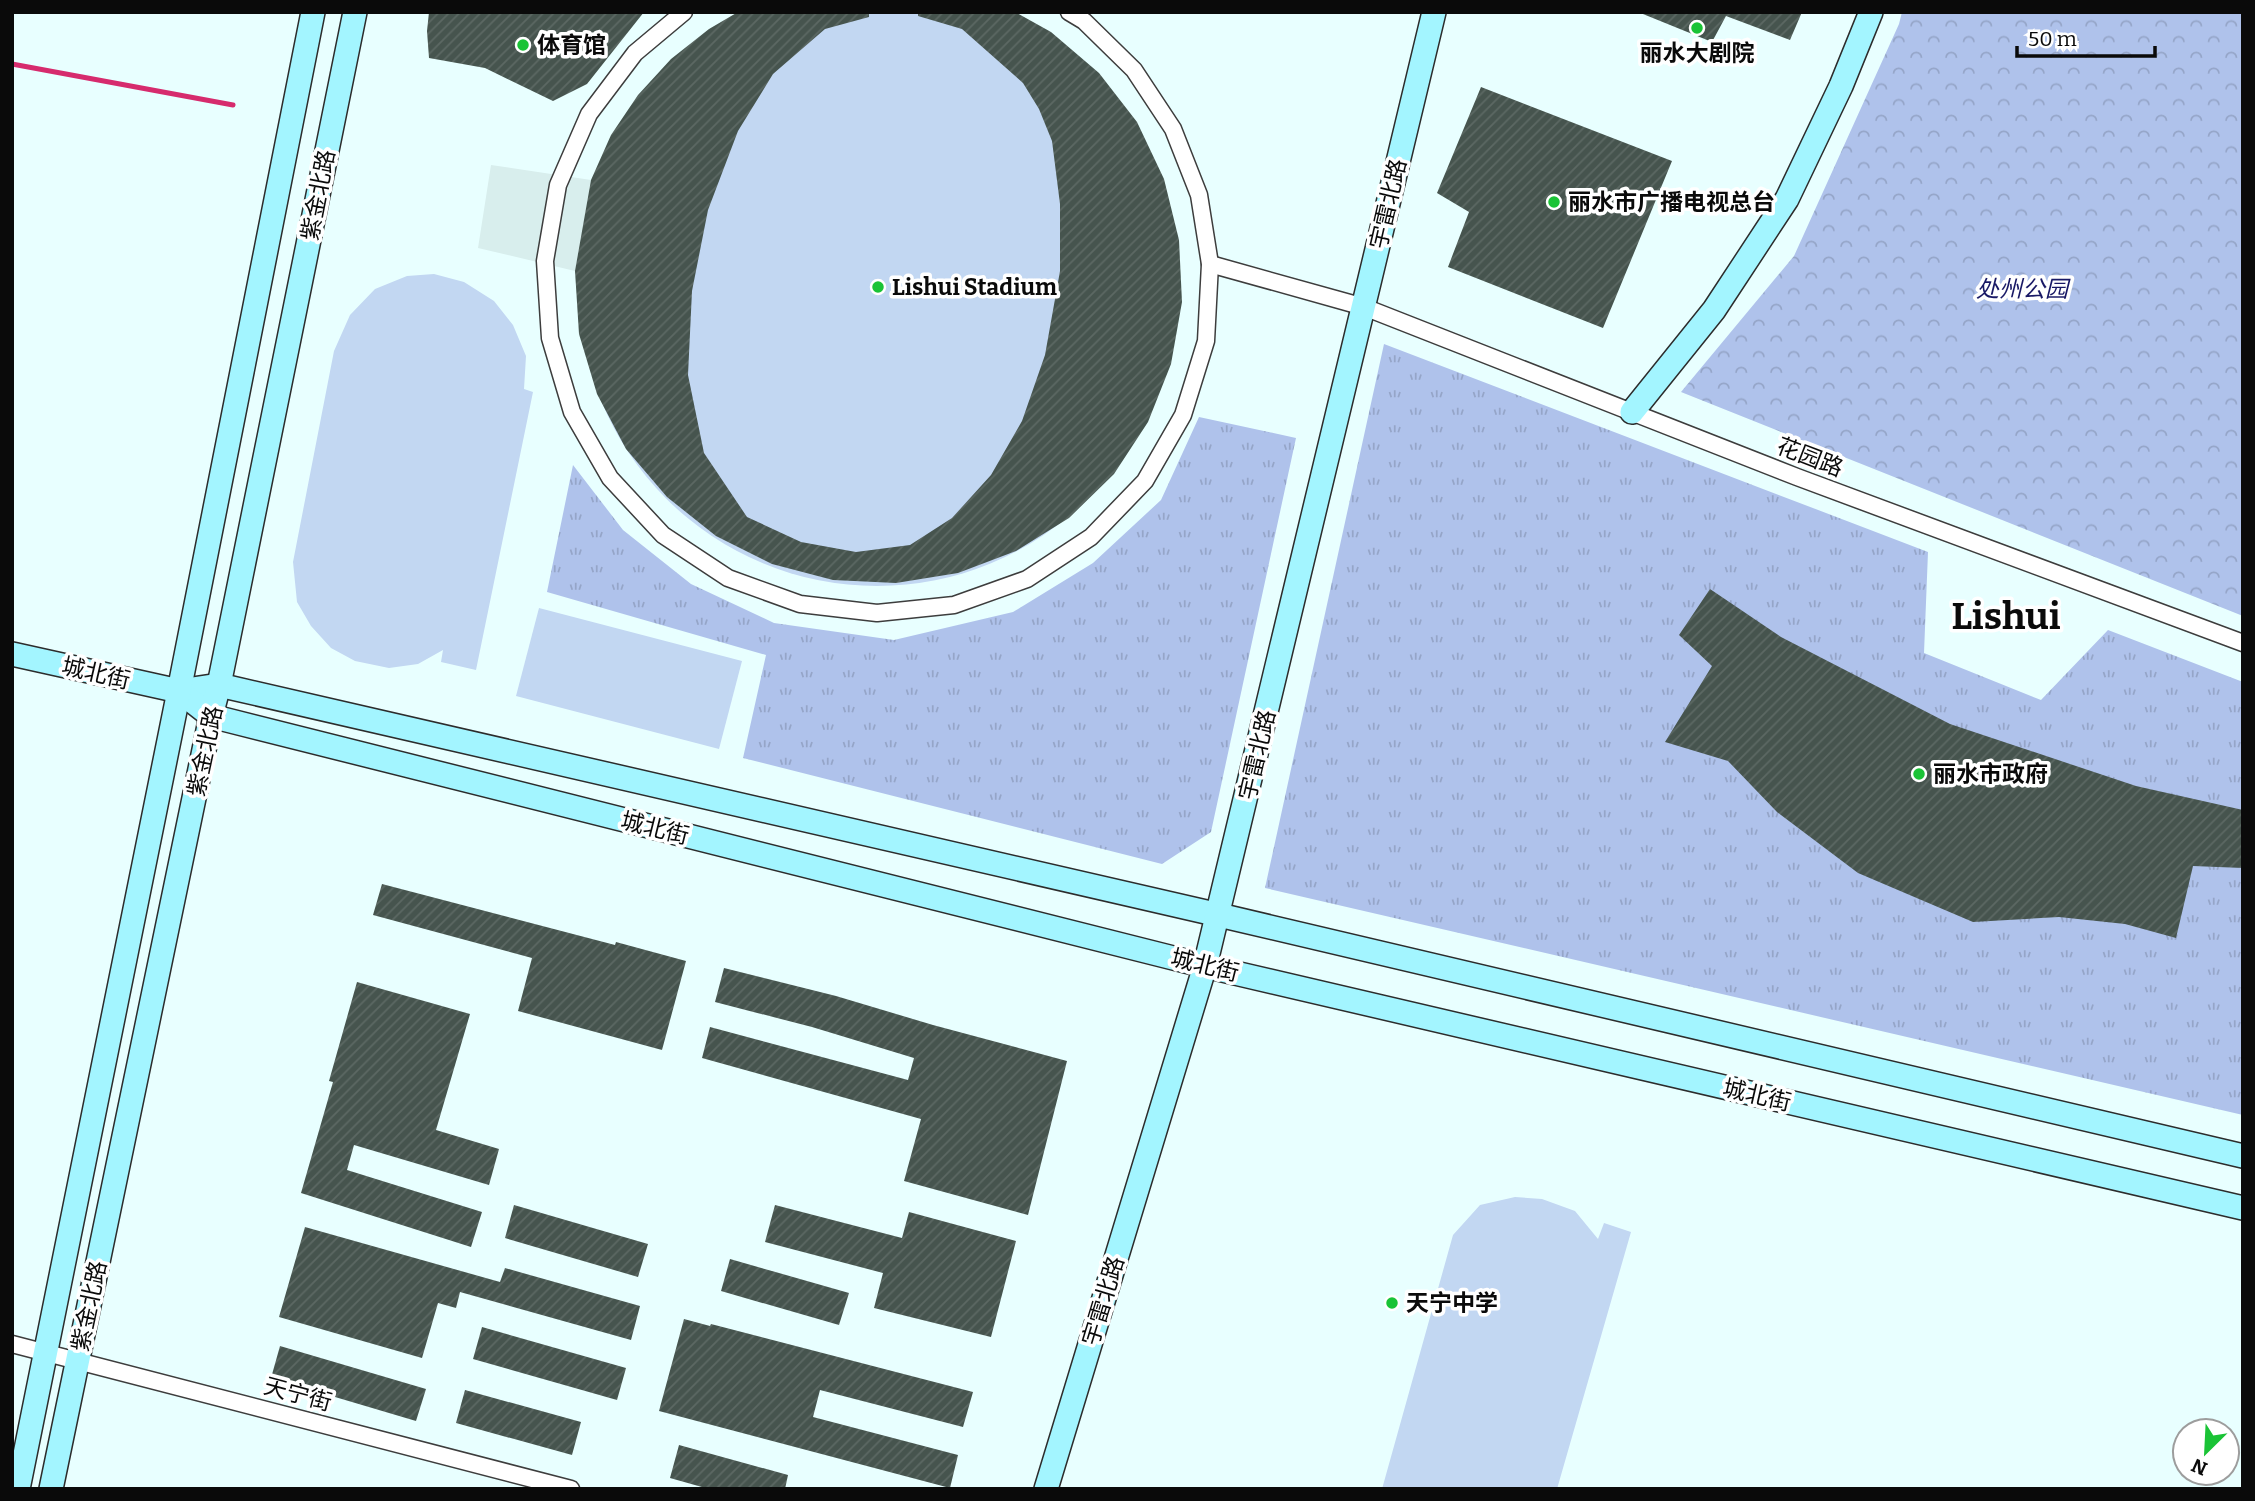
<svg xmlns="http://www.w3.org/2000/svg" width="2255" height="1501" font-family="Bitter,'Noto Sans SC',serif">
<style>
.grass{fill:url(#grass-tufts)}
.park{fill:url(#park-crowns)}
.pitch{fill:#c2d7f2}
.plaza{fill:#d8eeed}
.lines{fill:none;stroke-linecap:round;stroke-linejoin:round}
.stream{stroke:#d62b6d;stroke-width:5}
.building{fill:url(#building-hatch)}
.street-casing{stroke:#3d3d3d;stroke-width:19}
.secondary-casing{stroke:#2c2c2c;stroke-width:26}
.street{stroke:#fff;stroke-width:16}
.secondary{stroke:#a3f5ff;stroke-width:23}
.poi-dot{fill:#1ac336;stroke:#fff;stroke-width:2.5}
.labels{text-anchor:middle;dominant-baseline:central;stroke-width:7;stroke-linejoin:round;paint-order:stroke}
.poi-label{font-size:23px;font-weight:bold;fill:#0a0a0a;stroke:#fff;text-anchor:start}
.street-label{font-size:23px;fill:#0a0a0a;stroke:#fff}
.park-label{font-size:23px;font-style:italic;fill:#181865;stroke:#fff}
.town-label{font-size:37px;font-weight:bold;fill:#0a0a0a;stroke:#fff}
</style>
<defs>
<pattern id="grass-tufts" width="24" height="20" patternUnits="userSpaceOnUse" patternTransform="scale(1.75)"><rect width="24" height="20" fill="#afc2eb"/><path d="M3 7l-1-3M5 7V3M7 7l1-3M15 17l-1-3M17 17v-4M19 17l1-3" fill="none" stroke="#95a5c8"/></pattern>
<pattern id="park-crowns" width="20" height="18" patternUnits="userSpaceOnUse" patternTransform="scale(1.75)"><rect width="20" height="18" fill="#afc2eb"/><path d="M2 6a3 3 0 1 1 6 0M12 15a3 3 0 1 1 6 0" fill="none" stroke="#95a5c8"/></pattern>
<pattern id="building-hatch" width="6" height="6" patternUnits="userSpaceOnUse" patternTransform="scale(1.75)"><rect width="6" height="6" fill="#46544e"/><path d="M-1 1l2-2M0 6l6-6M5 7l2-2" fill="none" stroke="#5c6863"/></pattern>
</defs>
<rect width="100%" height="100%" fill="#e8ffff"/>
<g class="grass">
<polygon points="1384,344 1928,552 1924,653 2041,700 2108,630 2243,682 2243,1115 1265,888"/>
<polygon points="1199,417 1296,438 1211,832 1162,864 743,758 766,655 547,592 573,465 623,530 691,584 774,623 894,640 1013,612 1093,563 1161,500"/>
</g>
<polygon class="park" points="1902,12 2243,12 2243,616 1681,392 1794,256 1899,24"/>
<g class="pitch">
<circle cx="877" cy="288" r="298"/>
<polygon points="434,274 464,282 494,301 513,325 526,356 524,389 533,392 476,670 441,662 443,650 418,664 389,668 355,661 331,648 311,626 297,602 293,562 334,351 350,315 375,289 407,276"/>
<polygon points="539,608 742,661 719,749 516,696"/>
<polygon points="1515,1197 1542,1199 1575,1211 1598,1239 1604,1223 1631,1232 1557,1489 1382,1489 1453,1235 1480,1205"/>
</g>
<polygon class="plaza" points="491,165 591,180 575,271 478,248"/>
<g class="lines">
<polyline class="stream" points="12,64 233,105"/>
</g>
<g class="building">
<polygon points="429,12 644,12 587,84 553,101 485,68 429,58 427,31"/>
<polygon points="738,12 869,12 869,17 825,29 773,74 738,131 708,210 692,291 688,375 704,453 747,517 801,542 856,552 910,545 952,518 991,475 1022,421 1045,355 1060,271 1060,204 1052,141 1039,109 1023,83 962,29 918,16 918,12 1015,12 1051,32 1099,73 1137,122 1164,179 1179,240 1182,302 1171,364 1148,422 1114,474 1069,518 1016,551 958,573 896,583 833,580 772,564 716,536 667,497 626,449 597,394 579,334 575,271 591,180 611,135 638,95 671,59 709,29"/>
<polygon points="1638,12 1802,12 1790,40 1726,16 1712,42"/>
<polygon points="1481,87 1672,161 1603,328 1448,267 1469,212 1437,193"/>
<polygon points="1710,589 1781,637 1950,724 2136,786 2243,810 2243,868 2193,866 2176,938 2125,924 2059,917 1973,922 1858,873 1777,812 1728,761 1665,742 1712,666 1679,635"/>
<polygon points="382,884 615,945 616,942 686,961 662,1050 518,1011 532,958 373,915"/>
<polygon points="724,968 836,996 933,1025 1067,1061 1028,1215 904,1181 921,1119 702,1058 710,1027 908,1080 914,1058 812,1027 715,1002"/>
<polygon points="357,982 470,1014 436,1130 499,1149 489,1185 354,1145 347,1170 482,1212 471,1247 301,1193 333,1082 329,1081"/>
<polygon points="514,1205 648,1244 638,1277 505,1238"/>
<polygon points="775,1205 902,1238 909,1212 1016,1241 991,1337 874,1308 883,1273 765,1242"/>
<polygon points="305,1227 500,1282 505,1268 640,1306 631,1340 460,1292 456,1308 438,1303 422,1358 279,1317"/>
<polygon points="730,1259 849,1293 839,1325 721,1291"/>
<polygon points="684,1319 710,1326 711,1324 973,1392 963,1427 820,1390 813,1417 958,1455 950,1488 659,1411"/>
<polygon points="482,1327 626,1368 617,1400 473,1359"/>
<polygon points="280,1346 426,1389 416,1421 271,1378"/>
<polygon points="465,1390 581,1422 572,1455 456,1423"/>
<polygon points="679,1445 788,1475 785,1489 709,1489 670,1478"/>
</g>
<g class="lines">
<g class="street-casing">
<g id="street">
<polyline points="684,12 635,53 589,114 558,185 545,261 550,338 572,412 610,478 663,535 728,578 800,604 877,613 954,605 1027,579 1091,537 1145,481 1183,415 1206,341 1210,264 1199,195 1173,129 1134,70 1084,21 1069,12"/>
<polyline points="1210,264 1364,307 1797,477 2243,643"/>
<polyline points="12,1344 571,1489"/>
</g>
</g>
<g class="secondary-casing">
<g id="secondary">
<polyline points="1632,412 1714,310 1787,199 1841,86 1871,12"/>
<polyline points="12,654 179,691 219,685 1219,915 2243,1156"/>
<polyline points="179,691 211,716 1205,966 2243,1208"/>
<polyline points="18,1489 179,691 313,12"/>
<polyline points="51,1489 211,716 219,685 355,12"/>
<polyline points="1046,1489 1205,966 1434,12"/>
</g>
</g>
<use href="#street" class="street"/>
<use href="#secondary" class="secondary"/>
</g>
<g class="poi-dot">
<circle cx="1697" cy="28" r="7"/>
<circle cx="523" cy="45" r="7"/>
<circle cx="1554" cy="202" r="7"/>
<circle cx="878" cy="287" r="7"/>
<circle cx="1919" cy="774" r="7"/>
<circle cx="1392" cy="1303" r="7"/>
</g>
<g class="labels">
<g class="poi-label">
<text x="537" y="45">体育馆</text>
<text x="1697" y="53" text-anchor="middle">丽水大剧院</text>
<text x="1568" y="202">丽水市广播电视总台</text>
<text x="892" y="287">Lishui Stadium</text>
<text x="1933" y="774">丽水市政府</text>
<text x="1406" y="1303">天宁中学</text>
</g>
<g class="street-label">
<text transform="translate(318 195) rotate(-79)">紫金北路</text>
<text transform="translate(1388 204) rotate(-77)">宇雷北路</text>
<text transform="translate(1810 457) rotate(21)">花园路</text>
<text transform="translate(96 673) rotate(13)">城北街</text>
<text transform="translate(205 751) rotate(-78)">紫金北路</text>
<text transform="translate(1257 755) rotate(-77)">宇雷北路</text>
<text transform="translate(655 828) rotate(14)">城北街</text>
<text transform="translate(1205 965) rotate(14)">城北街</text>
<text transform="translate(1757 1095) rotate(13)">城北街</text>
<text transform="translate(1103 1301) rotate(-73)">宇雷北路</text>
<text transform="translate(89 1306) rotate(-78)">紫金北路</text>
<text transform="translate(298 1394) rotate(15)">天宁街</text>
</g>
<g class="park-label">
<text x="2022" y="289">处州公园</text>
</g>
<g class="town-label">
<text x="2006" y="616">Lishui</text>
</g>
</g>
<rect width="2255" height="1501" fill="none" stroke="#0a0a0a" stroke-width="28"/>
<g transform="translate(2206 1452) rotate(204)"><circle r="33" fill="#ffffff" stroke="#9d9d9d" stroke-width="2"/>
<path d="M0-5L12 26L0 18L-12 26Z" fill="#1ac336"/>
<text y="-10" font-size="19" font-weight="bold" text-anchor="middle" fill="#0a0a0a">N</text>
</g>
<path d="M2017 46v10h138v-10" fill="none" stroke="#0a0a0a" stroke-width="3.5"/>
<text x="2028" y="46" font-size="21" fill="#0a0a0a" stroke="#ffffff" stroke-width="5" paint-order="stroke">50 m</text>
</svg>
